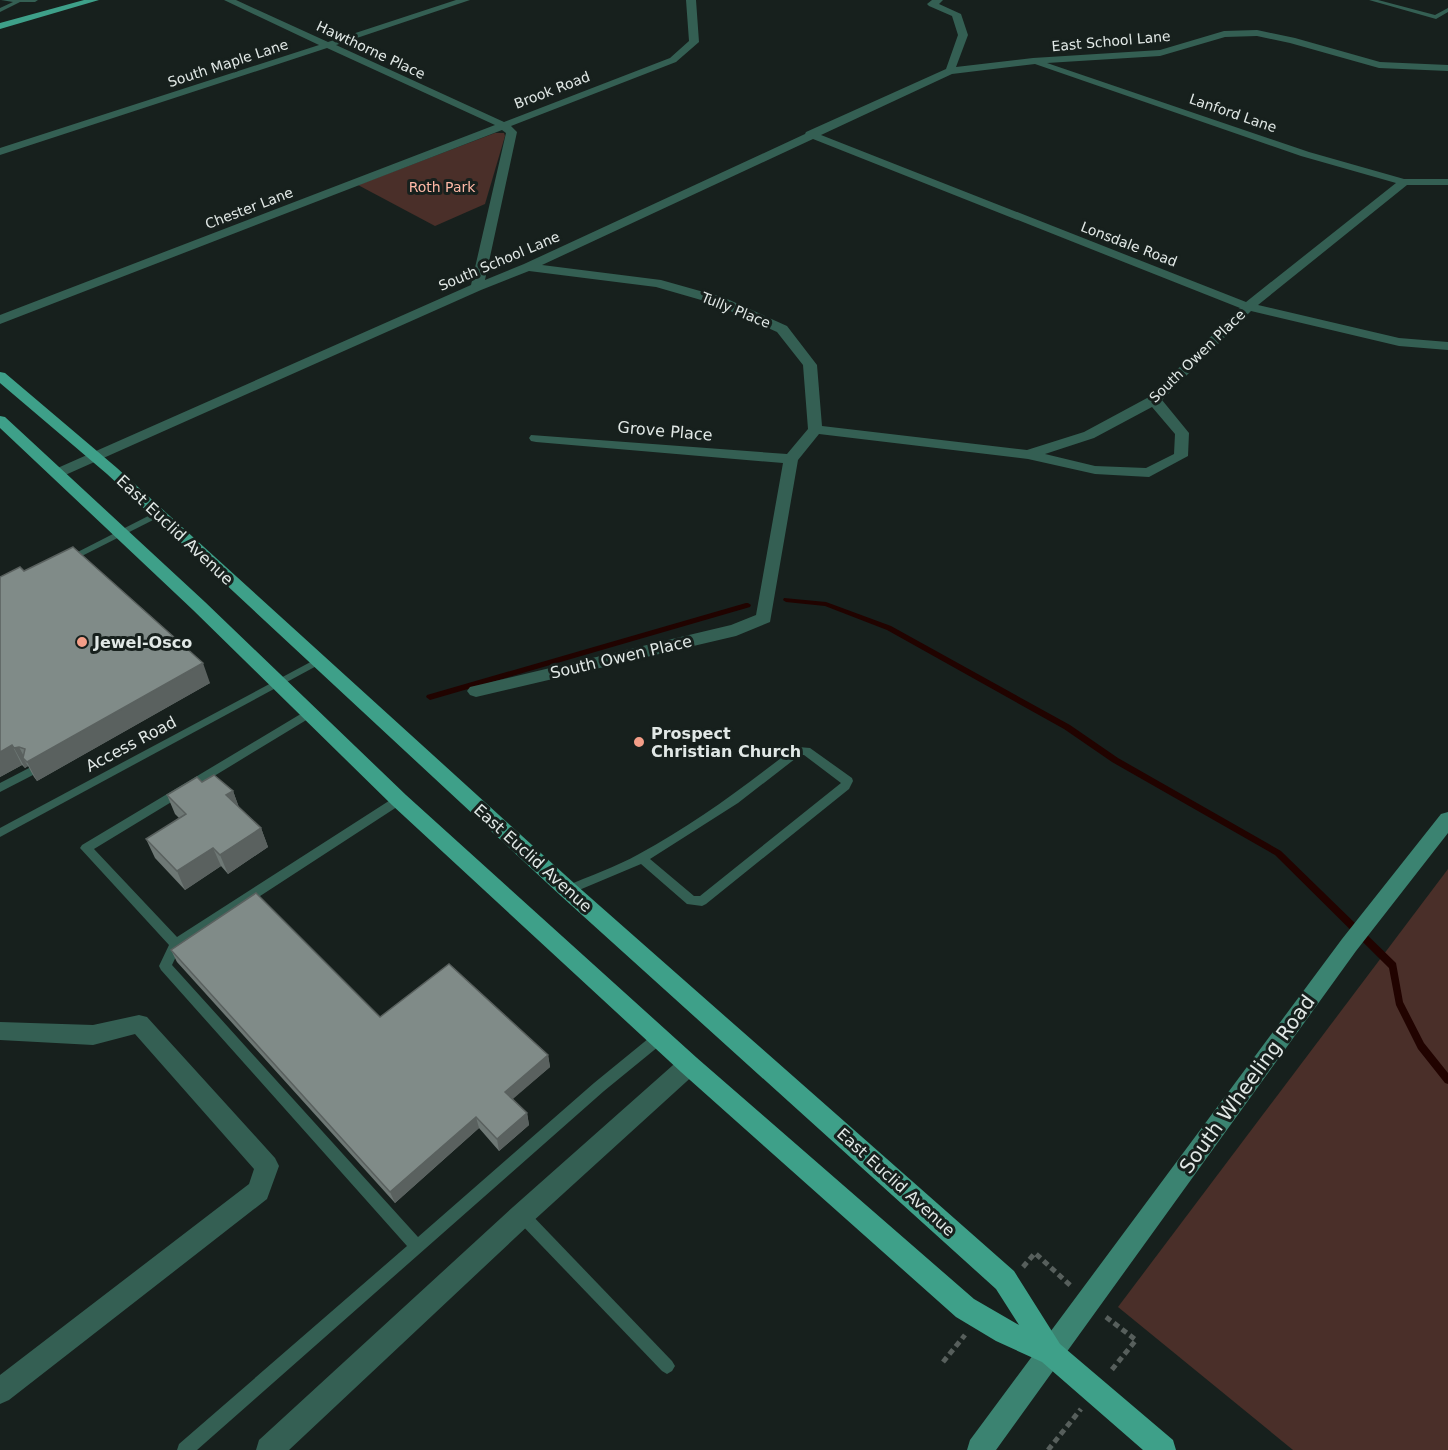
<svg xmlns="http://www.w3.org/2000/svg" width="1448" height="1450" font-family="'DejaVu Sans',sans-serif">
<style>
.green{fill:#4a2f29}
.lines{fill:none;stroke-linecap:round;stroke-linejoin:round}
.stream{fill:#210300;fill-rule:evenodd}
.path{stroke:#575f5c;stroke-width:5;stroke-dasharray:6 4;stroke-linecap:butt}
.lane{fill:#345f53;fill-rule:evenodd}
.street{fill:#345f53;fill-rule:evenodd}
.secondary{fill:#3b8371;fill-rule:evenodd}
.primary{fill:#3ea089;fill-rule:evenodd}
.wall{fill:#6e7875}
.shaded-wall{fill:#5a615f}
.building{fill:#808b88;stroke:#5a615f;stroke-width:1.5}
.poi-dot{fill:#f49e88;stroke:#17201d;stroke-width:2}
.labels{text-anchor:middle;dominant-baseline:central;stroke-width:6;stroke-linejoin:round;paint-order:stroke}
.far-street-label{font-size:14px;fill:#e1e8e6;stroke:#17201d}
.far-park-label{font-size:14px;fill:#ffb9a7;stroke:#17201d}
.street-label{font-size:16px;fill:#e1e8e6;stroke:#17201d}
.poi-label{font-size:16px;font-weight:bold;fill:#e1e8e6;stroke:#17201d;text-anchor:start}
.near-street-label{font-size:20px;fill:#e1e8e6;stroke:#17201d}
</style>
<rect width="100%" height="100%" fill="#17201d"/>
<g class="green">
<polygon points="495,133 504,133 505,136 485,204 435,226 358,185"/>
<polygon points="1448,869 1448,1450 1293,1450 1118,1307"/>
</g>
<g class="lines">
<g class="stream">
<polygon points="784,598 826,602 891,626 1070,725 1118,758 1281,851 1396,963 1403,1002 1424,1043 1448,1073 1448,1084 1445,1083 1418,1049 1396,1005 1389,968 1275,855 1112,762 1064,729 887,630 825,606 786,602 783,600"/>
<polygon points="746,603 748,603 751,605 750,607 430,700 426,697 427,695"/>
</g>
<g class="path">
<polyline points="1023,1267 1035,1253 1071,1286"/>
<polyline points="1106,1317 1136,1340 1110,1372"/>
<polyline points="943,1362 965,1335"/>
<polyline points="1048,1450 1081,1409"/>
</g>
<g class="lane">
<polygon points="1,0 38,0 35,2 20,2 0,12 0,8 13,2"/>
<polygon points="1369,0 1378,0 1435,15 1448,8 1448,12 1436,19"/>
<polygon points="158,511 161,512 162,514 161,516 70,562 67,563 62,560"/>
<polygon points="318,658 323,661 322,663 0,837 0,828"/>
<polygon points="309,709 314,713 313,716 94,849 177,937 395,797 403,797 405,800 403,803 180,948 172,965 418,1237 594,1083 654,1034 659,1032 664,1034 665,1038 664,1042 604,1091 197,1450 177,1450 179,1444 407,1246 161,970 159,966 169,945 80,848 82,845"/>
<path d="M798,747L810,748L852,778L853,781L849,789L706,904L702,906L687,904L641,864L572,893L568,895L564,893L562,890L564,887C589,876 616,867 639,854C695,824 745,786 794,748ZM800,755H804L841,783L700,896H694L650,859L738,803Z"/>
<polygon points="29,768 33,769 34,772 33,775 0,792 0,783"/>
<polygon points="522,1208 527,1210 672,1361 675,1366 672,1371 667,1374 662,1371 517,1220 515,1215 517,1210"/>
</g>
<g class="street">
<path d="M224,0H236L328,42L456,0H470L336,45L504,122L670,58L689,41L686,0H696L699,42L676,62L511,126L517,132L485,280L524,264L805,134L806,132L946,69L958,35L952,16L929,6L927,4L932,0H943L939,4L961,14L968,35L956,67L1033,58L1160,50L1224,31L1257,30L1295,38L1380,62L1448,65V71L1379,68L1290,43L1257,36L1225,37L1160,56L1047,63L1309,152L1404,179H1448V185H1407L1258,305L1399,338L1448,342V350L1399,346L1251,311L1162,400L1189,433L1188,456L1149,477L1095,474L1028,459L819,434L798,460L770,622L736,636L476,697L470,695L467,691L470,687L731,625L756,615L783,463L536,442L531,441L529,438L531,435L787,454L808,429L803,365L777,332L715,304L656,287L529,271L481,290L63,476H53L51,473L53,470L471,285L506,133L502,130L0,324V315L495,125L327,48L0,155V148L319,45ZM1035,64L1301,156L1396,183L1246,302L821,135L952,74ZM813,139L1240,308L1149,397L1084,432L1027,450L822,426L817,365L787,326L725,298L661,280L542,265ZM1152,407L1175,434L1174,454L1146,468L1095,466L1045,454L1094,438Z"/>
<polygon points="139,1015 147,1017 275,1158 279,1166 267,1199 9,1400 0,1404 0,1375 249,1184 254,1169 135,1034 93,1045 0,1040 0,1022 93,1025"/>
<polygon points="689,1055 697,1058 700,1065 697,1072 531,1223 289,1450 256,1450 259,1440 513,1207 681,1058"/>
</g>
<polygon class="secondary" points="1448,812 1448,833 1356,951 996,1450 967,1450 970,1440 1342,939 1441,814"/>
<g class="primary">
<polygon points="84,0 99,0 0,29 0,23"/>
<polygon points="0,372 5,373 117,468 575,884 1014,1271 1060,1344 1173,1440 1176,1450 1143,1450 1042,1362 996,1341 956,1317 681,1072 392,805 193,610 0,428 0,416 5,417 205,602 406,795 697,1058 974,1299 1019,1325 996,1289 561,896 107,474 0,383"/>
</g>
</g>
<g class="wall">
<polygon points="24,571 210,683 37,781 34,777 28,766 25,768 22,765 0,777"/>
<polygon points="233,791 239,808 261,828 268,847 228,874 221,866 185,890 155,858 146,839 179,818 175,814 167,795"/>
<polygon points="171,950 380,1017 548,1055 550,1067 512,1099 527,1113 529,1125 499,1151 479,1128 395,1203 177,962"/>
</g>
<g class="shaded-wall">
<polygon points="203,663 210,683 37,781 27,762 23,758 28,766 25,768 14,748 19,747 27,762"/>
<polygon points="12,745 22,765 0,777 0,752"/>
<polygon points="233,791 240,810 226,795"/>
<polygon points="261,828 268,847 228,874 220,855"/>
<polygon points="213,848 221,866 185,890 177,871"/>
<polygon points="548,1055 550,1067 507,1104 505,1092"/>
<polygon points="527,1113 529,1125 499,1151 497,1139"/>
<polygon points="476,1117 479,1128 395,1203 390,1192"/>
</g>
<g class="building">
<polygon points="73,547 203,663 27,762 23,758 25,749 19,747 14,748 12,745 0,752 0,577 20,567 24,571"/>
<polygon points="214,775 233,791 226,795 261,828 220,855 213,848 177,871 146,839 186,814 167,795 197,777 202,782"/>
<polygon points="256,893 380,1017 449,964 548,1055 505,1092 527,1113 497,1139 476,1117 390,1192 171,950"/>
</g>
<g class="poi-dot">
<circle cx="82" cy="642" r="6"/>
<circle cx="639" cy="742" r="6"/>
</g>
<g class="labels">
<g class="far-street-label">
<text transform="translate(1111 41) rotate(-5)">East School Lane</text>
<text transform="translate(371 50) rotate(25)">Hawthorne Place</text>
<text transform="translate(228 63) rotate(-18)">South Maple Lane</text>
<text transform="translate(552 90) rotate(-21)">Brook Road</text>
<text transform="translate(1233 113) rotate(19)">Lanford Lane</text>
<text transform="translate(249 208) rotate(-21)">Chester Lane</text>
<text transform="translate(1129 244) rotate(21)">Lonsdale Road</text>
<text transform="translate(499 261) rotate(-23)">South School Lane</text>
<text transform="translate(736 310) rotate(22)">Tully Place</text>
<text transform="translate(1197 356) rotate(-44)">South Owen Place</text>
</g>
<g class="far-park-label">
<text x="442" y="187">Roth Park</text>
</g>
<g class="street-label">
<text transform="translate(665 431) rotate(5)">Grove Place</text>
<text transform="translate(175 530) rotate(43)">East Euclid Avenue</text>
<text transform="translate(621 657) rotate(-13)">South Owen Place</text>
<text transform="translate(131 744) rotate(-28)">Access Road</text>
<text transform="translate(533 858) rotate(42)">East Euclid Avenue</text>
<text transform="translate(896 1182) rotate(42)">East Euclid Avenue</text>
</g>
<g class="poi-label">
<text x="94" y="642">Jewel-Osco</text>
<text x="651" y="733">Prospect<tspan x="651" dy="18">Christian Church</tspan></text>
</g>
<g class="near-street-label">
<text transform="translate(1247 1084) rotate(-54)">South Wheeling Road</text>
</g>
</g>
</svg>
